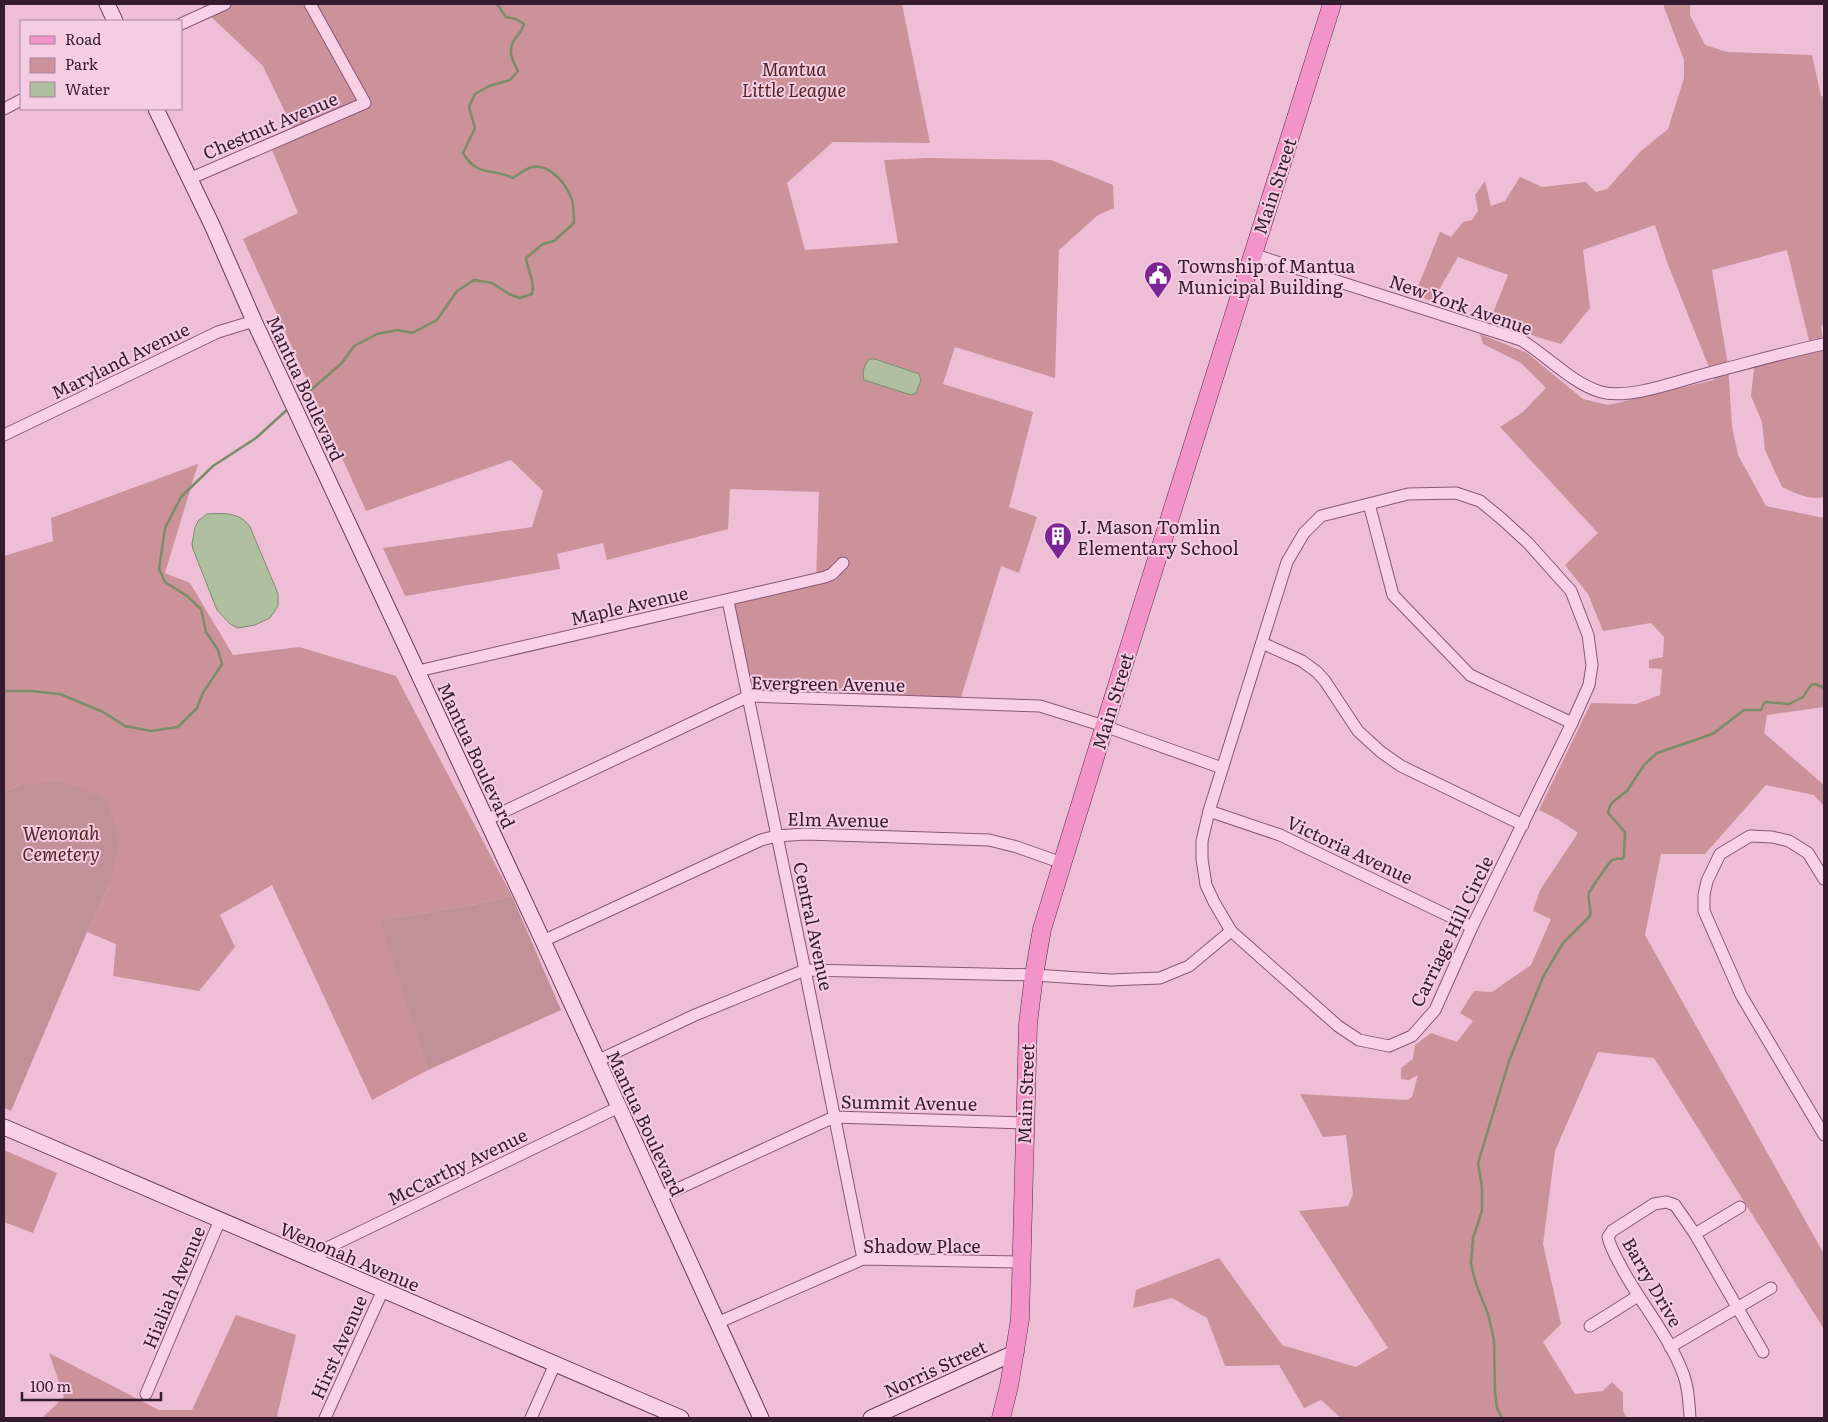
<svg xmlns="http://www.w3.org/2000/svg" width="1828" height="1422" font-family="Literata,serif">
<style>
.green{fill:#cb9299}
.cemetery{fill:#c09297}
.water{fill:#b1bfa1;stroke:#7a8c69}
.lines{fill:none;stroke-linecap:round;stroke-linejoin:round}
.stream{stroke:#7a8c69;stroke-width:2.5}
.street-casing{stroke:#865778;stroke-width:13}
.secondary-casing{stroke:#673a5b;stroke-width:17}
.primary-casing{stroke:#532b4a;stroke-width:19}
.street{stroke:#f9d1e6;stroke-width:11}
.secondary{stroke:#f9d1e6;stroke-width:15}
.primary{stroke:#f294c8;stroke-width:18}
.labels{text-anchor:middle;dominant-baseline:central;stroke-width:4;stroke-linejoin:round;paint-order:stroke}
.park-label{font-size:18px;font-style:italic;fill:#512322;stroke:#f5cde2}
.street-label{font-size:18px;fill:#351b2f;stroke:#f5cde2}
.poi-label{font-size:18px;fill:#351b2f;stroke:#f5cde2;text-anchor:start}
</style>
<rect width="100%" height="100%" fill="#eebed7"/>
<g class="green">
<polygon points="202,4 902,4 930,143 833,142 787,183 805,250 898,243 884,160 927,158 1051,160 1113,185 1114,208 1098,215 1059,250 1055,378 955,347 943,384 1033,412 1009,507 1037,517 1019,573 1001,566 959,704 747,702 729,604 816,582 819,492 730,489 728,529 607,560 603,543 557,554 560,569 405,596 383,548 532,527 543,491 511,460 366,511 243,239 298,213 270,145 296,135 263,66 205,11"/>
<path d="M1664,4H1690V15L1705,45L1727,52L1812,55L1821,96L1824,97V325L1821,326L1824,346V497C1810,501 1795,493 1782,487L1765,450L1762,422L1751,396L1755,358L1810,345L1787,250L1712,270L1728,365L1732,426L1738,455L1766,506L1824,518V707L1767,715L1764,733L1824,785V806L1814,795L1766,785L1705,854H1661L1645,935L1824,1254V1329L1654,1058L1598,1052L1555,1151L1543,1244L1561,1324L1543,1342L1575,1394L1603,1391L1612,1382L1623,1393V1411L1627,1418H1341L1321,1400L1304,1408L1279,1365L1225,1366L1207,1318L1172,1298L1133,1308L1136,1290L1219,1258L1282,1345L1356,1367L1388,1348L1299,1211L1348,1206L1353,1194L1346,1135L1323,1137L1300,1094L1407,1100L1412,1097L1418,1075L1409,1080L1401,1079V1068L1413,1059L1415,1045L1431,1033L1457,1042L1473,1021L1460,1013L1474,991L1492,992L1531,965L1551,919L1533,911L1540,890L1578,833L1557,819L1539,810L1591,703L1636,704L1660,695L1662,669L1649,668V660L1663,657L1664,637L1651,623L1603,631L1588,594L1565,565L1598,533L1500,427L1523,412L1546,388L1521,363L1483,344L1480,334L1527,353L1583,399L1608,405L1714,380L1667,262L1655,225L1583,250L1590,308L1561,344L1537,337L1491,318L1508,275L1458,257L1432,302L1415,294L1440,232L1451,237L1463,222L1472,220L1478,211L1475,195L1485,181L1491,206L1505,201L1520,177L1542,187L1586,182L1596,192L1607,189L1641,151L1668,129L1684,78V60L1664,7Z"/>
<polygon points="198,464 165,573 190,583 233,655 299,647 396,676 512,896 472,905 381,920 428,1070 372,1100 272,885 220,915 235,947 199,991 113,976 116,944 87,932 109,886 22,784 4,791 4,556 53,541 51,518"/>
<polygon points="4,1150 57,1173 33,1233 4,1222"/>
<polygon points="236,1315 296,1335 277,1416 281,1418 42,1418 64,1397 49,1353 159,1410 192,1410"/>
</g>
<g class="cemetery">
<polygon points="58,782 79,787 106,800 120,838 109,886 87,932 11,1111 4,1108 4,791 22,784"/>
<polygon points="512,896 561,1010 428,1070 380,920 472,905"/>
</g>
<g class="water">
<path d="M870,359H875L919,374L921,380L916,393L911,395L864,380C862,373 864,363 870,359Z"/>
<path d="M207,514C223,513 240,512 250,527L274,584L278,594V606L270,618L255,625L238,628L230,624L217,610L193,549L192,544L195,528L198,521Z"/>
</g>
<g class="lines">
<g class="stream">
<path d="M297,402L342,363L354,346L377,334L398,330L412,333L437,320L457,291L474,280L492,283L509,294L520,298L532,294C535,280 528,272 526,258L543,244L554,241L574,223C574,216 574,207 572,200C567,185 551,164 533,167C526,168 519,174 513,178C491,167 478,178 463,153L475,128L469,107L475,94L489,86L510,80L518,71C513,62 508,52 513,42C516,35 521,35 524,24L516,19L506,17L497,4"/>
<polyline points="4,691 31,691 60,694 103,712 125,726 151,731 178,727 197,708 203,693 222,664 218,650 206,632 201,609 187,596 165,582 159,569 165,528 181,497 213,466 256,438 289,408"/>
<path d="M1502,1418L1497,1408L1495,1392L1494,1340L1488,1314L1476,1284L1471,1264L1473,1238L1482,1211V1187L1478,1163L1509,1061L1543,977L1563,943L1590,916C1592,909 1587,901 1589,893C1590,890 1608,864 1611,861C1615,858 1618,858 1622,859L1624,856L1625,832L1608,813L1610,806L1614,801L1627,791L1644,765L1657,753L1704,737L1714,733L1744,710H1761L1764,703L1766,702L1789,704L1803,697L1811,685L1815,684L1824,688"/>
</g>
<g class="street-casing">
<g id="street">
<polyline points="181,24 225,4"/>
<polyline points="4,109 21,100"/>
<polyline points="189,179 365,103 310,4"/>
<path d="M1252,254L1521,340C1548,356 1571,383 1601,392C1629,400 1681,380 1709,373C1748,363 1786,352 1824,344"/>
<polyline points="4,435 218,332 254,321"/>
<polygon points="1456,493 1480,501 1503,520 1528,543 1571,591 1588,635 1592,665 1589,685 1572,723 1472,927 1435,1010 1412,1036 1389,1046 1359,1040 1338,1026 1231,931 1214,902 1206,885 1202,859 1202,841 1209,811 1287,562 1304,533 1321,516 1408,494"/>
<polyline points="1369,504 1393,595 1470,675 1572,723"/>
<polyline points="728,601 805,970 863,1259"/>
<polyline points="1262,643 1302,661 1317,672 1325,681 1358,731 1381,752 1401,766 1523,825"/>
<polyline points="418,671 825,577 832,574 843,563"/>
<polyline points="1209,811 1280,835 1472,927"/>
<polyline points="486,820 749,696 1040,706 1104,726 1222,768"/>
<polyline points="1824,879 1808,853 1789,841 1772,837 1750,836 1720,854 1707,881 1704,895 1704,911 1741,995 1824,1135"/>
<polyline points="543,941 761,840 777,836 805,834 989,840 1017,847 1062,863"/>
<polyline points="597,1061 695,1015 805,970 1034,975 1110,980 1160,978 1189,966 1231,931"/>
<polyline points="660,1197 834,1117 1024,1123"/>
<polyline points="1695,1234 1740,1207"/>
<polyline points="317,1262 322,1252 327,1248 619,1107"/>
<polyline points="717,1323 863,1259 1020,1262"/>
<polyline points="1590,1326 1638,1296"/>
<polyline points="1670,1347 1771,1288"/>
<polyline points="146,1394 220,1220"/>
<polyline points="325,1418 383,1290"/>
<polyline points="531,1418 555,1364"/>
<path d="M1690,1418C1689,1404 1689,1390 1684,1376C1671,1339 1643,1306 1624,1272C1618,1260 1611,1250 1608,1237L1612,1231L1654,1204L1666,1202L1675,1205L1695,1234L1763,1352"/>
</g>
</g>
<g class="secondary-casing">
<g id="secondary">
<polyline points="107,4 115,21"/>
<polyline points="156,109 212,225 254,321 543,941 761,1418"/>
<polyline points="4,1127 681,1418"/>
<polyline points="871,1418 1016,1352"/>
</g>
</g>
<g class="primary-casing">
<polyline id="primary" points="1001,1418 1009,1386 1020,1319 1028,1024 1034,975 1042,929 1121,673 1332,4"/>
</g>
<use href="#street" class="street"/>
<use href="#secondary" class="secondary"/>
<use href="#primary" class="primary"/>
</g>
<defs>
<g id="civic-pin" transform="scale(1.4375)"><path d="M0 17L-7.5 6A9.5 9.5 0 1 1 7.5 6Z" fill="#7a2695" stroke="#f5cde2"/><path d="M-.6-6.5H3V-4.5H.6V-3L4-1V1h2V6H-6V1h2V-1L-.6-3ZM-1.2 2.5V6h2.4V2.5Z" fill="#fff"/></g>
<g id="building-pin" transform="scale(1.4375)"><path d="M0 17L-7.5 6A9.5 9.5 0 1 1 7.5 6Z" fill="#7a2695" stroke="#f5cde2"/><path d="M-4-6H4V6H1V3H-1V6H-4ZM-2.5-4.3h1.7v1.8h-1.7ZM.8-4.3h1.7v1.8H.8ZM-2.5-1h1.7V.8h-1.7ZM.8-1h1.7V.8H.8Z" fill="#fff"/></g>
</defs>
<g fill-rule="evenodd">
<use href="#civic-pin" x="1158" y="275"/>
<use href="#building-pin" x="1058" y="536"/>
</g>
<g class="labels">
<g class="park-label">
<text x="794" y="68">Mantua<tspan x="794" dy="21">Little League</tspan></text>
<text x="61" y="832">Wenonah<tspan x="61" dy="21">Cemetery</tspan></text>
</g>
<g class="street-label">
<text transform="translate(270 125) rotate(-23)">Chestnut Avenue</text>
<text transform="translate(1274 186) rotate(-72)">Main Street</text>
<text transform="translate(1461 304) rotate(19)">New York Avenue</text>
<text transform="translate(120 360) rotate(-26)">Maryland Avenue</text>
<text transform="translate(306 388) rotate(65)">Mantua Boulevard</text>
<text transform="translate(629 605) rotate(-13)">Maple Avenue</text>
<text transform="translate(828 683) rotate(1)">Evergreen Avenue</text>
<text transform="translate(1112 701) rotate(-73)">Main Street</text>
<text transform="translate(477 755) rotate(65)">Mantua Boulevard</text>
<text transform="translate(838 819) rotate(1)">Elm Avenue</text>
<text transform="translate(1350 849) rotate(25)">Victoria Avenue</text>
<text transform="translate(814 926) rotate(78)">Central Avenue</text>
<text transform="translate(1451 931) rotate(-64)">Carriage Hill Circle</text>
<text transform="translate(1025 1094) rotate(-88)">Main Street</text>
<text transform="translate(909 1102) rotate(1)">Summit Avenue</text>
<text transform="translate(646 1123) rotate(65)">Mantua Boulevard</text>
<text transform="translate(457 1166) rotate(-26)">McCarthy Avenue</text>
<text x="922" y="1245">Shadow Place</text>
<text transform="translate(350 1256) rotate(23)">Wenonah Avenue</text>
<text transform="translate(1653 1282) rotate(60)">Barry Drive</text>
<text transform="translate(173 1287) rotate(-67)">Hialiah Avenue</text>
<text transform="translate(338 1347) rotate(-66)">Hirst Avenue</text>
<text transform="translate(935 1368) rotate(-25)">Norris Street</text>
</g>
<g class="poi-label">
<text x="1177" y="265">Township of Mantua<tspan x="1177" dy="21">Municipal Building</tspan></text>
<text x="1077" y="526">J. Mason Tomlin<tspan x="1077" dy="21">Elementary School</tspan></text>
</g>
</g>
<rect width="1828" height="1422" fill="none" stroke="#351b2f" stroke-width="10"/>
<rect x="20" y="20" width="162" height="90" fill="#f5cde2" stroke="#a8869a"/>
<rect x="30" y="36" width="25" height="8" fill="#f294c8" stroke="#a8869a"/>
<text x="65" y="45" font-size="15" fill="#351b2f">Road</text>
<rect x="30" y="58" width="25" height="15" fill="#cb9299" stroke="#a8869a"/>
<text x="65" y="70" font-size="15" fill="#351b2f">Park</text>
<rect x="30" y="82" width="25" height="15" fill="#b1bfa1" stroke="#a8869a"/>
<text x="65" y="95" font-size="15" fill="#351b2f">Water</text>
<path d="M22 1392v8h139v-8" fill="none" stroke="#351b2f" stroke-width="2.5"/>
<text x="30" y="1392" font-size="15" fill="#351b2f" stroke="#f5cde2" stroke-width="4" paint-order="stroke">100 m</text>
</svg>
